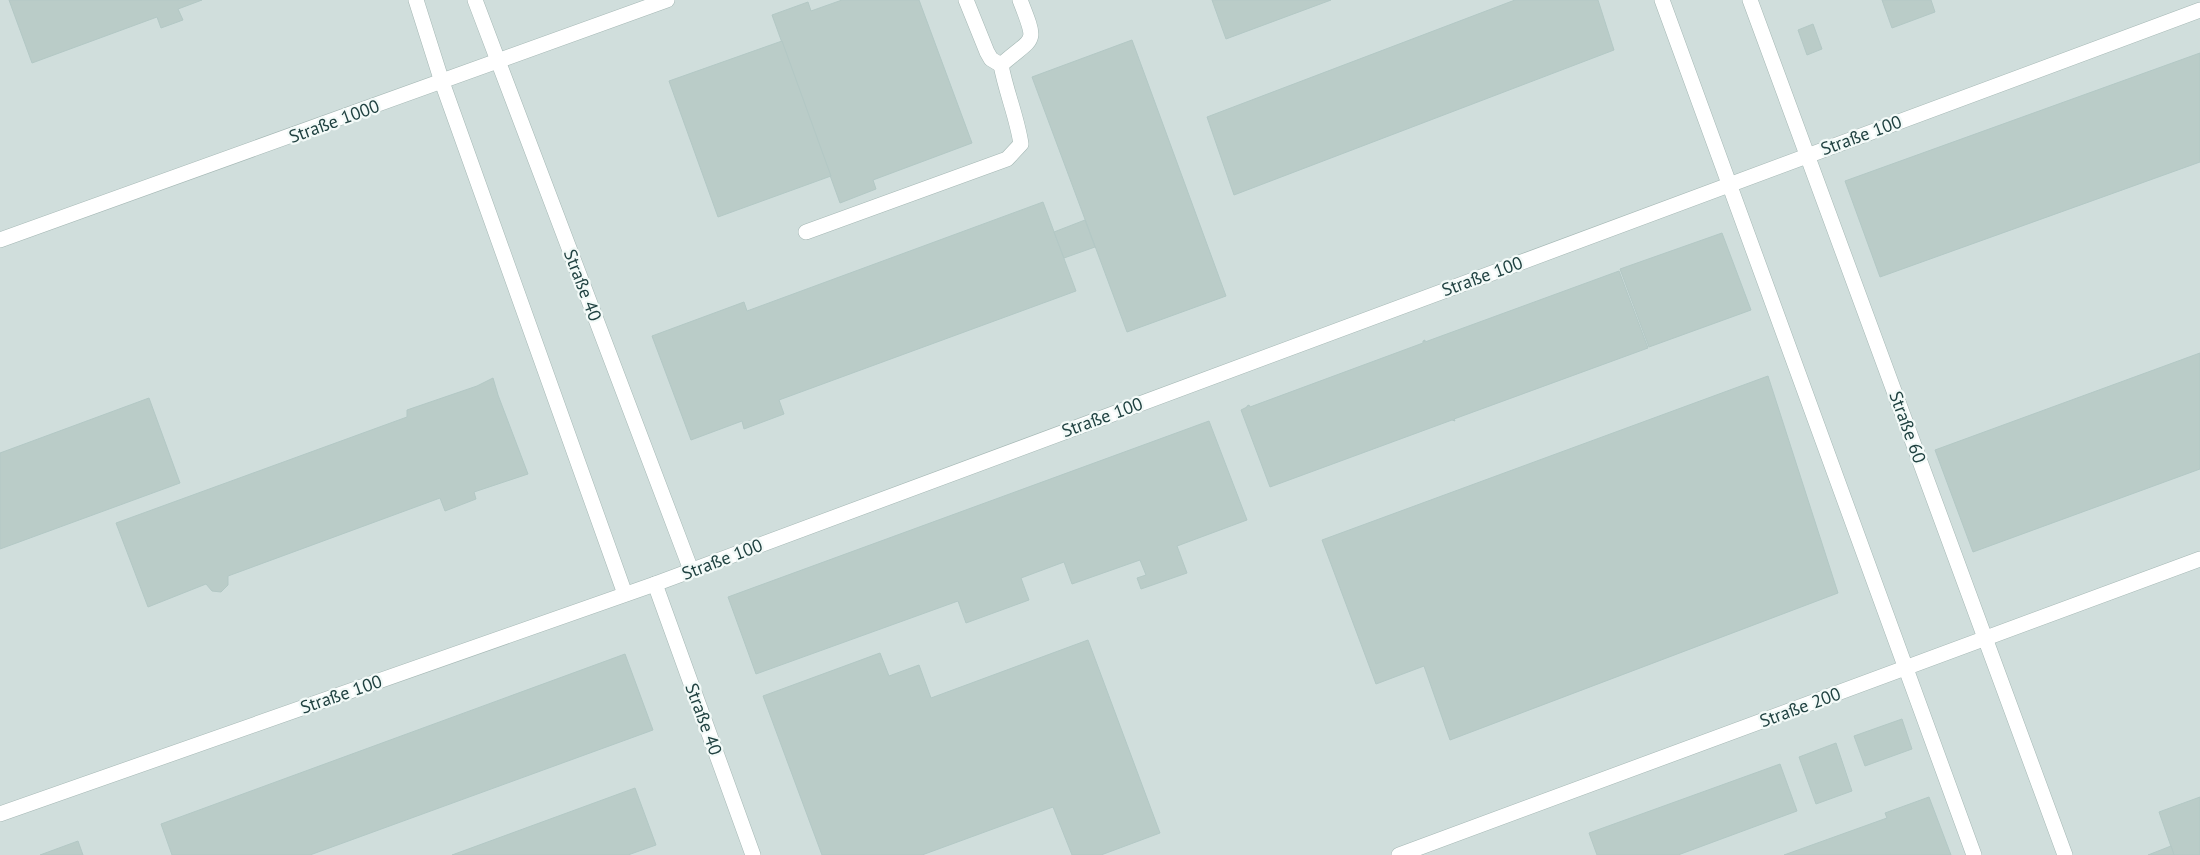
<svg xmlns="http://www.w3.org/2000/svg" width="2200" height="855" font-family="'PT Sans',sans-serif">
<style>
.built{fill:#d0dedc}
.building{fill:#baccc8;stroke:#b3c8c5}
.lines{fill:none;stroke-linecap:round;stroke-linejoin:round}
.lane-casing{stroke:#a4b7b4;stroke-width:16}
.street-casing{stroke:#a4b7b4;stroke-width:16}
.lane{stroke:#fff;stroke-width:15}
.street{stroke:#fff;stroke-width:15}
.labels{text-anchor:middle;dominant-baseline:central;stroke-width:4.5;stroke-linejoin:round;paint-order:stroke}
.street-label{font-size:18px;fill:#1f4140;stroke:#f3faf8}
</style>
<rect width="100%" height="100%" fill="#e2eeeb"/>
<rect class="built" x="0" y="0" width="2200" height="855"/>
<g class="building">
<polygon points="9,0 202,0 178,9 183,20 161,28 157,17 32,63"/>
<polygon points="842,0 919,0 972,143 873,180 876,189 840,203 772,15 808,2 811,11"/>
<polygon points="1212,0 1331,0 1226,39"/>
<polygon points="1515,0 1598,0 1614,50 1234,195 1207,117"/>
<polygon points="1882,0 1931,0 1935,12 1892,28"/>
<polygon points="1813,24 1822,49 1807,55 1798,30"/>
<polygon points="1132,40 1226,296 1127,332 1032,77"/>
<polygon points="782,41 831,176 718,217 669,81"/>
<polygon points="2200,53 2200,162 1880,277 1845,181"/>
<polygon points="1043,202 1076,291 779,400 784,414 744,429 742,421 691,440 652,336 744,302 747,311"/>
<polygon points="1085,220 1095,247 1064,258 1054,232"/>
<polygon points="1722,233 1751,310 1649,347 1620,269"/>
<polygon points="1619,271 1648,348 1454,419 1455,421 1452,420 1270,487 1241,410 1247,407 1247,406 1249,405 1250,407 1423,343 1423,341 1425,340 1425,342"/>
<polygon points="2200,353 2200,469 1973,552 1935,450"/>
<polygon points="1768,376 1838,593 1450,740 1424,666 1376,684 1322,540"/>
<polygon points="493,378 498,395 528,474 474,492 476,499 445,511 440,498 228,576 228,585 221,592 212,591 206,584 148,607 116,523 407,417 407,410 477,386"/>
<polygon points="149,398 180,483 0,549 0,453"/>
<polygon points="1209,421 1247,520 1177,546 1187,573 1141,589 1137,578 1146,575 1140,560 1072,584 1064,562 1021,578 1029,600 966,623 958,601 756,674 728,597"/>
<polygon points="1088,640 1160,833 1101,855 1072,855 1053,807 922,855 822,855 763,696 880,653 889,676 919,665 931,698"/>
<polygon points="625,654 653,730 310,855 172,855 161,824"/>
<polygon points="1902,719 1912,749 1865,766 1854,736"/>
<polygon points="1836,743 1852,791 1816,804 1799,757"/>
<polygon points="1780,764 1797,811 1678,855 1597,855 1589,833"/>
<polygon points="635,788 656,845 628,855 452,855"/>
<polygon points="1929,797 1951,855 1784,855 1887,818 1885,813"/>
<polygon points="2200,797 2200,855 2174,855 2159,812"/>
<polygon points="78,841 83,855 40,855"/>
<polygon points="2171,846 2174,855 2148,855"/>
</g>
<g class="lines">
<g class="lane-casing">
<g id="lane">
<polyline points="966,0 987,52 991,59 1001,65"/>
<path d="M806,232L1007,159L1021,144C1017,117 1006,92 1001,65C1035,35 1038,46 1020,0"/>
<polyline points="0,240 667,0"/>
<polyline points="0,814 655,584 2200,10"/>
<polyline points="1399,855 2200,559"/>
</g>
</g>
<g class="street-casing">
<g id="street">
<polyline points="416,0 442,82 625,594"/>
<polyline points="475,0 691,570"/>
<polyline points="1662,0 1974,855"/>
<polyline points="1750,0 2065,855"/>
<polyline points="655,584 753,855"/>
</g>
</g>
<use href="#lane" class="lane"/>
<use href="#street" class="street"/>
</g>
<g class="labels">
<g class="street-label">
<text transform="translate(334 121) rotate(-20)">Straße 1000</text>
<text transform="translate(1861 135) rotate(-20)">Straße 100</text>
<text transform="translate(1482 276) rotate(-20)">Straße 100</text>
<text transform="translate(583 285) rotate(69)">Straße 40</text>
<text transform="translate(1102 417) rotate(-20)">Straße 100</text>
<text transform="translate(1908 427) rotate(70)">Straße 60</text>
<text transform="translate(722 559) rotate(-21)">Straße 100</text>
<text transform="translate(341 694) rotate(-19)">Straße 100</text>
<text transform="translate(1800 707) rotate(-20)">Straße 200</text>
<text transform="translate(704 719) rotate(70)">Straße 40</text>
</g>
</g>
</svg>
